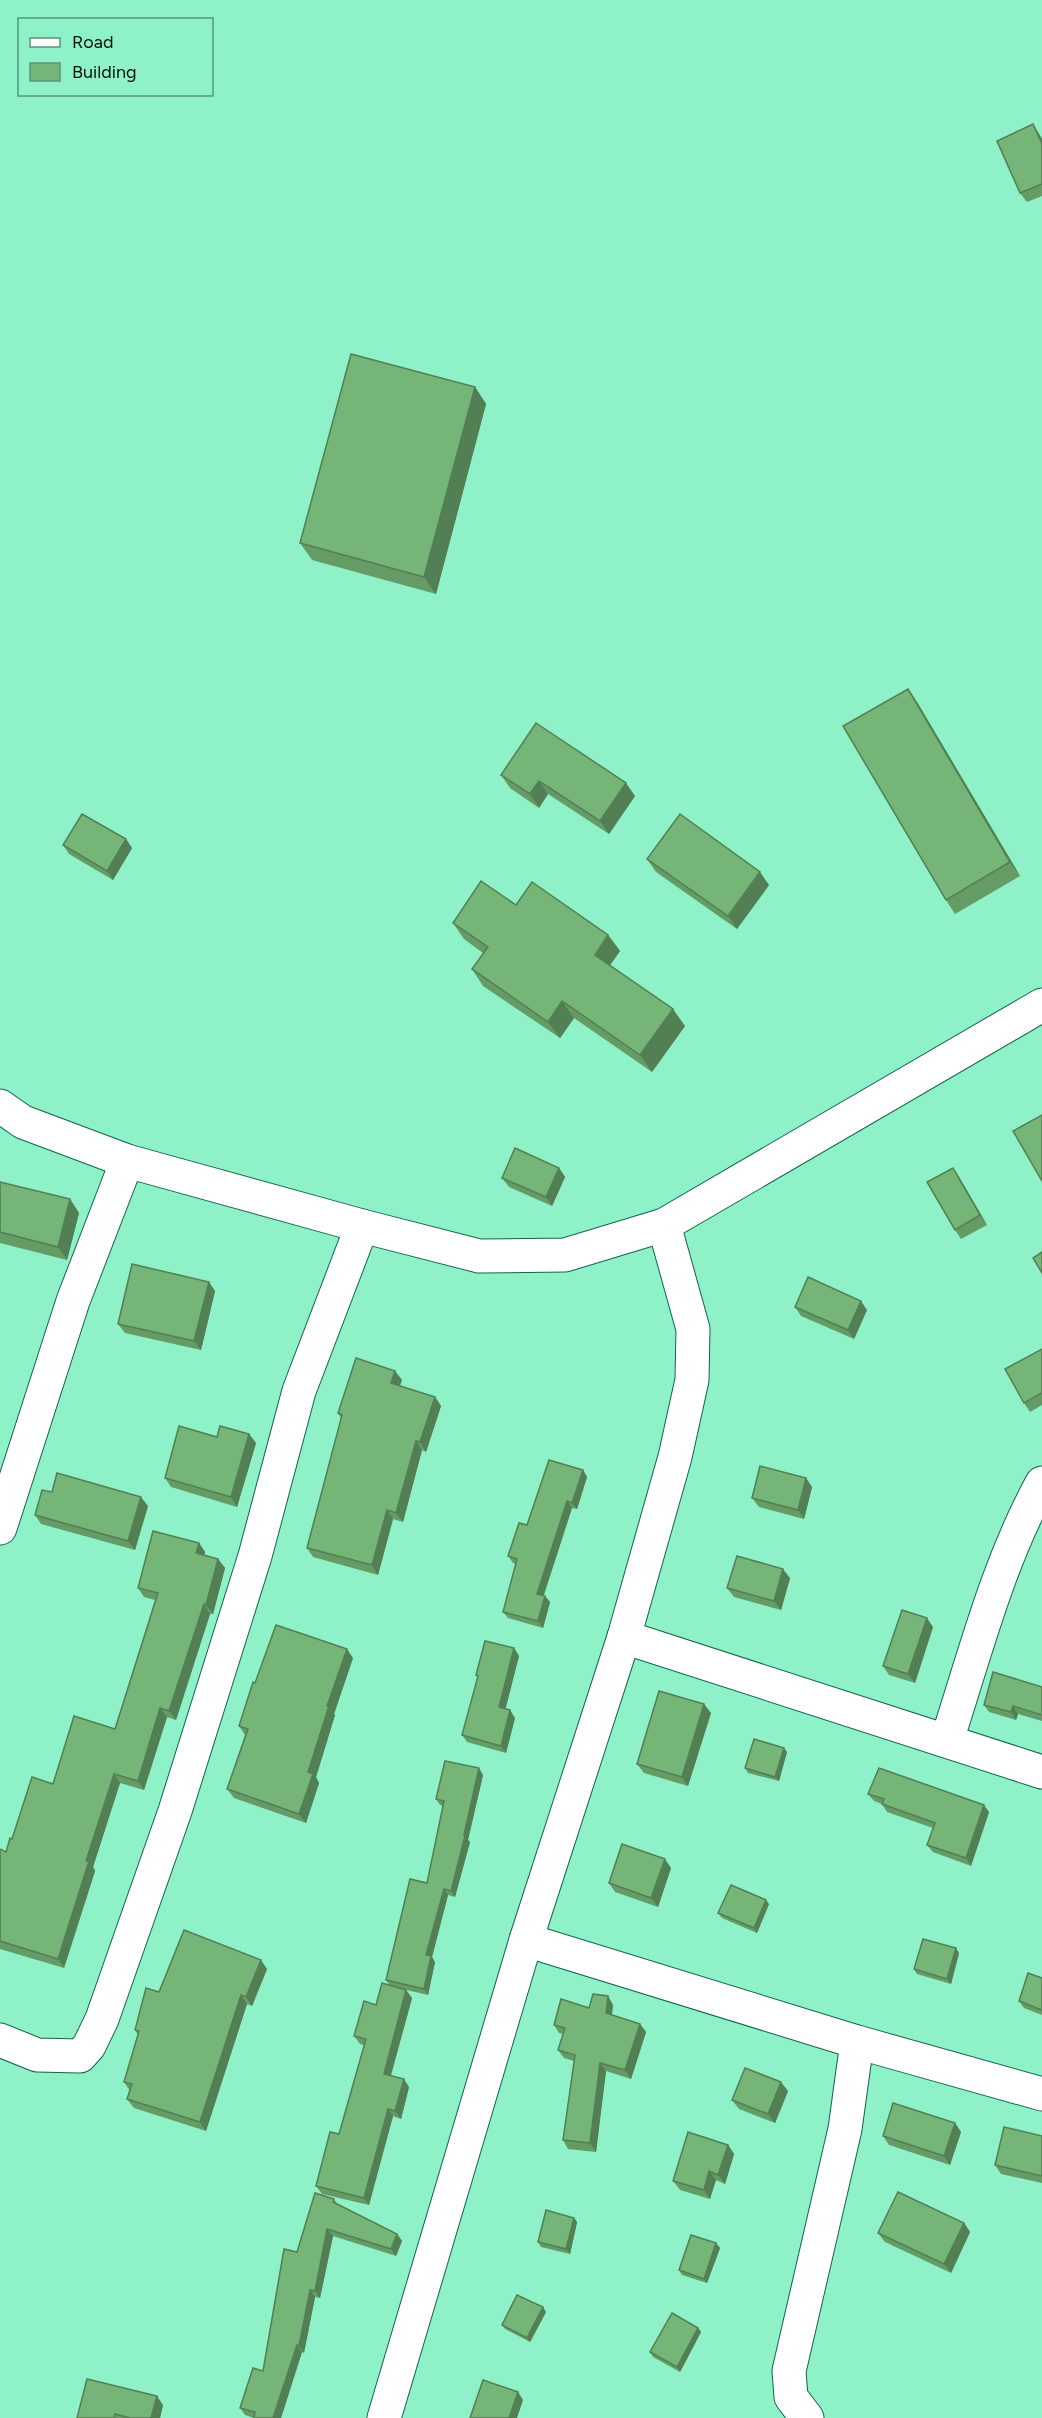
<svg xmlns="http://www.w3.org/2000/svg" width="1042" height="2418" font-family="Figtree,sans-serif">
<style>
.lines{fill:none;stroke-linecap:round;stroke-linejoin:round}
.street-casing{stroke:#126449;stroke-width:35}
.street{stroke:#fff;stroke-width:33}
.wall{fill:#659c66}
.shaded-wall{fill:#527f53}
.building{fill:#75b577;stroke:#527f53;stroke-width:1.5}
</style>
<rect width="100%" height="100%" fill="#8ff1c8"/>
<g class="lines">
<g class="street-casing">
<g id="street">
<polyline points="0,1106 23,1122 127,1161 362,1226 479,1256 565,1255 664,1225 1042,1005"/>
<polyline points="0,1528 73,1301 127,1161"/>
<polyline points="624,1637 1042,1772"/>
<path d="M947,1740C975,1654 998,1563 1042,1483"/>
<polyline points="526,1940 857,2042 1042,2094"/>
<polyline points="0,2040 37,2055 80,2056 89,2046 102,2019 175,1811 255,1556 299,1391 362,1226"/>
<polyline points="384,2418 526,1940 624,1637 675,1457 692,1380 693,1329 664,1225"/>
<polyline points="807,2418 791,2397 789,2371 845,2129 857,2042"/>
</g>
</g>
<use href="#street" class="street"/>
</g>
<g class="wall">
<polygon points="1033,124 1042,139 1042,196 1027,202 1020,193"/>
<polygon points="475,387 486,404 436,594 312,560 300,543"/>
<polygon points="917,702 1020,876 955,914 946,900"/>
<polygon points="501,775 635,796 609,834 548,794 539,808 510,788"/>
<polygon points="126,839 132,848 113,880 69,854 63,845"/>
<polygon points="647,859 769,885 737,929 656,872"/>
<polygon points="516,905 608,935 620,951 610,965 685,1026 652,1072 574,1018 560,1038 483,986 472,969 483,953 464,939 453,923"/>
<polygon points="559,1168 565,1177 552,1206 509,1187 502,1178"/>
<polygon points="953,1168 959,1177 987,1225 961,1239 955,1230"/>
<polygon points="0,1182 70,1199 79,1213 67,1260 0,1243"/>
<polygon points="215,1291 201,1350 125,1333 118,1324"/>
<polygon points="795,1307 867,1310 854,1339 801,1316"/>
<polygon points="1042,1349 1042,1405 1030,1412 1024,1403"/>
<polygon points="402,1380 400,1386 435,1397 441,1406 426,1452 422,1450 403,1522 393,1519 378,1575 313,1557 307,1548 341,1418 338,1413"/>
<polygon points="249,1434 256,1443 237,1507 171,1487 165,1478 217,1437"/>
<polygon points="583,1470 587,1477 577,1509 572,1508 544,1595 550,1602 543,1628 508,1618 503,1612 516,1564 513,1563 508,1556 527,1525"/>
<polygon points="806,1478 812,1487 804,1519 759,1507 752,1498"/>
<polygon points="52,1492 148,1506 135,1550 41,1524 35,1515"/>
<polygon points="199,1543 205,1552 204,1556 218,1559 225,1568 213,1614 210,1614 176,1720 167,1717 144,1790 120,1783 93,1867 95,1871 64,1968 0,1949 0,1849 6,1852 12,1839 53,1784 115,1729 155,1600 144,1597 138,1588"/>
<polygon points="790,1578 781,1610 734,1597 727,1588"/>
<polygon points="933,1627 915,1683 889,1675 883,1666"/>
<polygon points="514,1648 519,1656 505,1709 515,1718 506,1753 467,1742 462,1735 478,1678 476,1675"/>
<polygon points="353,1658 334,1714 335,1715 316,1777 319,1783 306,1823 234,1798 227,1789 245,1735 239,1726 255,1683"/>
<polygon points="1042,1687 1042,1721 1018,1714 1016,1720 989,1712 984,1705"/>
<polygon points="711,1713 688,1786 644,1773 637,1764"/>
<polygon points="787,1752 779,1781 748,1773 745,1768"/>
<polygon points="483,1775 468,1840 470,1842 455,1897 448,1895 432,1957 435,1962 428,1995 398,1988 406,1990 412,1998 391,2076 409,2087 401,2119 393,2116 369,2205 322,2194 316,2186 339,2134 364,2045 360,2044 354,2036 390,1986 386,1980 427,1883 443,1806 440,1805 436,1799"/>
<polygon points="868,1794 989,1812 971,1866 933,1852 927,1845 933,1828 887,1812 882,1804 874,1801"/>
<polygon points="671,1868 658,1907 615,1892 609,1883"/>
<polygon points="769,1904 757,1933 722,1918 718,1913"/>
<polygon points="959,1953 951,1984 917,1974 914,1969"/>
<polygon points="267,1969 252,2006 247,2004 206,2131 134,2108 127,2099 130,2091 124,2082 138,2035 135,2030 159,1992"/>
<polygon points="1042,1978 1042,2015 1024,2008 1019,2001"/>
<polygon points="613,2005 612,2015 640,2024 646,2032 631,2079 606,2071 596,2152 568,2149 563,2140 574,2061 564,2058 558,2050 563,2034 559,2033 554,2025 589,2008"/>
<polygon points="788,2091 775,2123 739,2109 732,2100"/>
<polygon points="955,2123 961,2132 950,2165 889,2145 883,2136"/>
<polygon points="1042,2136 1042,2183 1001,2174 995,2165"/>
<polygon points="728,2145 734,2154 725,2184 716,2180 710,2199 680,2190 673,2181"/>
<polygon points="334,2199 338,2205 397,2234 402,2241 396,2256 333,2236 320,2298 315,2297 304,2353 302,2352 281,2418 254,2418 245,2415 240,2408 263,2371 297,2252"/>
<polygon points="574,2218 577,2222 570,2254 541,2247 538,2242"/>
<polygon points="964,2223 970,2232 951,2273 885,2242 878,2233"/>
<polygon points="716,2243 720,2248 707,2283 682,2275 679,2270"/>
<polygon points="546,2312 530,2342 505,2329 502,2325"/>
<polygon points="698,2328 701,2332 680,2372 653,2357 650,2352"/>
<polygon points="163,2405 160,2418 77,2418"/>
</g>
<g class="shaded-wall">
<polygon points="1033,124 1042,139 1042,144"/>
<polygon points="475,387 486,404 436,594 424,577"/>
<polygon points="908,689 917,702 1020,876 1010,862"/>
<polygon points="539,781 548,794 539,808 530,794"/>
<polygon points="626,783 635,796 609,834 600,821"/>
<polygon points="126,839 132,848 113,880 107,871"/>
<polygon points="760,872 769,885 737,929 728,916"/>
<polygon points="608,935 620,951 606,971 595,955"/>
<polygon points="562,1001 574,1018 560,1038 548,1022"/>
<polygon points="673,1009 685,1026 652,1072 640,1055"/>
<polygon points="559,1168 565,1177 552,1206 546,1197"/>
<polygon points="953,1168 959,1177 987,1225 980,1215"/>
<polygon points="70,1199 79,1213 67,1260 58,1247"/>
<polygon points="209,1282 215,1291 201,1350 194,1341"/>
<polygon points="861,1301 867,1310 854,1339 848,1330"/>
<polygon points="395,1371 402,1380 397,1392 391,1383"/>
<polygon points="435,1397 441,1406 426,1452 420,1442"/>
<polygon points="249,1434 256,1443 237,1507 231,1497"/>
<polygon points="416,1441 422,1450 403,1522 396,1513"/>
<polygon points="583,1470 587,1477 577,1509 572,1503"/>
<polygon points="806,1478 812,1487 804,1519 798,1510"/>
<polygon points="141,1497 148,1506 135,1550 128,1541"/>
<polygon points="567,1501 572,1508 542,1600 537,1594"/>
<polygon points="387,1510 393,1519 378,1575 372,1565"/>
<polygon points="199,1543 205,1552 202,1563 196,1553"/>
<polygon points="218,1559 225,1568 213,1614 206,1605"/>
<polygon points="783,1569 790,1578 781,1610 774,1601"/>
<polygon points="545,1596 550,1602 543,1628 538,1621"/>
<polygon points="204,1604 210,1614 176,1720 169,1711"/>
<polygon points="927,1618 933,1627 915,1683 908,1674"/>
<polygon points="514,1648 519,1656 504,1715 499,1707"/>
<polygon points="347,1649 353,1658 334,1714 335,1715 316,1777 319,1783 306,1823 299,1814 308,1772 327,1706"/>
<polygon points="704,1704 711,1713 688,1786 682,1777"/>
<polygon points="1013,1706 1018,1714 1016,1720 1011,1712"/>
<polygon points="160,1708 167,1717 144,1790 138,1781"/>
<polygon points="510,1710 515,1718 506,1753 501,1746"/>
<polygon points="784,1748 787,1752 779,1781 775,1777"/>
<polygon points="479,1768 483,1775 468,1840 470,1842 455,1897 451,1891"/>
<polygon points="114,1774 120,1783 93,1867 95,1871 64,1968 58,1959 86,1861"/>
<polygon points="984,1805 989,1812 971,1866 966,1858"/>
<polygon points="665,1859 671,1868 658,1907 651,1898"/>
<polygon points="444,1889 448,1895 432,1957 435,1962 428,1995 424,1989 426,1955"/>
<polygon points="766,1900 769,1904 757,1933 754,1928"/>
<polygon points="956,1948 959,1953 951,1984 947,1979"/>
<polygon points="261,1960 267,1969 252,2006 246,1997"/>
<polygon points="406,1990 412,1998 389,2081 384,2074"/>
<polygon points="241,1995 247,2004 206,2131 200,2122"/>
<polygon points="608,1996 613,2005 611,2021 606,2013"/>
<polygon points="640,2024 646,2032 631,2079 625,2070"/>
<polygon points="600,2063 606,2071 596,2152 590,2143"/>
<polygon points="404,2079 409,2087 401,2119 395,2111"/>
<polygon points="781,2082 788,2091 775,2123 768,2114"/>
<polygon points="388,2109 393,2116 369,2205 364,2198"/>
<polygon points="955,2123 961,2132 950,2165 944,2156"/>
<polygon points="728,2145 734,2154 725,2184 718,2175"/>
<polygon points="709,2171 716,2180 710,2199 704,2190"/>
<polygon points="574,2218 577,2222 570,2254 566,2249"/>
<polygon points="964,2223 970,2232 951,2273 944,2264"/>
<polygon points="327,2229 333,2236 320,2298 315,2291"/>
<polygon points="397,2234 402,2241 396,2256 391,2249"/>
<polygon points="716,2243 720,2248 707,2283 704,2279"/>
<polygon points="310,2290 315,2297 304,2353 299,2346"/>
<polygon points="543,2307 546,2312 530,2342 527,2338"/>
<polygon points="698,2328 701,2332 680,2372 677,2367"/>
<polygon points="297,2345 302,2352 281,2418 273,2418"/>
<polygon points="518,2392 523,2400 517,2418 509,2418"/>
<polygon points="157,2396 163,2405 160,2418 151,2418"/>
</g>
<g class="building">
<polygon points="1033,124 1042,144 1042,184 1020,193 997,141"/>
<polygon points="351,354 475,387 424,577 300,543"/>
<polygon points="908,689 1010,862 946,900 843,726"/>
<polygon points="536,723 626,783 600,821 539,781 530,794 501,775"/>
<polygon points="82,814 126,839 107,871 63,845"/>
<polygon points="680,814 760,872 728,916 647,859"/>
<polygon points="481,881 516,905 532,882 608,935 595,955 673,1009 640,1055 562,1001 548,1022 472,969 488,947 453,923"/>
<polygon points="1042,1115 1042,1181 1013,1131"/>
<polygon points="515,1148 559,1168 546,1197 502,1178"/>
<polygon points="953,1168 980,1215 955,1230 927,1182"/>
<polygon points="0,1182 70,1199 58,1247 0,1232"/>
<polygon points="1042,1252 1042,1273 1033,1258"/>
<polygon points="132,1264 209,1282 194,1341 118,1324"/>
<polygon points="808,1277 861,1301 848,1330 795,1307"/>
<polygon points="1042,1349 1042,1393 1024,1403 1005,1369"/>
<polygon points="356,1358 395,1371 391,1383 435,1397 420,1442 416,1441 396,1513 387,1510 372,1565 307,1548 342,1415 338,1413"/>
<polygon points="179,1426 217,1437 220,1426 249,1434 231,1497 165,1478"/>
<polygon points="549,1460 583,1470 572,1503 567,1501 537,1594 545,1596 538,1621 503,1612 517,1559 508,1556 519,1523 527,1525"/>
<polygon points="760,1466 806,1478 798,1510 752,1498"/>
<polygon points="57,1473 141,1497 128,1541 35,1515 42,1490 52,1492"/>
<polygon points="153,1531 199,1543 196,1553 218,1559 206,1605 204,1604 169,1711 160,1708 138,1781 114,1774 86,1861 89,1861 58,1959 0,1941 0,1849 6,1852 10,1838 12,1839 32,1777 53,1784 74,1716 115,1729 158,1593 138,1588"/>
<polygon points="737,1556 783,1569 774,1601 727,1588"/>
<polygon points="902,1610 927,1618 908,1674 883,1666"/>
<polygon points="276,1625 347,1649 327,1706 329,1706 308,1772 313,1774 299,1814 227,1789 248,1729 239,1726 253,1682 255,1683"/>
<polygon points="485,1641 514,1648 499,1707 510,1710 501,1746 462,1735 478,1676 476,1675"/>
<polygon points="993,1672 1042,1687 1042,1715 1013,1706 1011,1712 984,1705"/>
<polygon points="659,1691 704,1704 682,1777 637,1764"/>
<polygon points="754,1739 784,1748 775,1777 745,1768"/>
<polygon points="445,1761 479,1768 464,1835 465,1836 451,1891 444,1889 426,1955 431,1956 424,1989 386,1980 410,1879 427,1883 444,1801 436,1799"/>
<polygon points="879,1768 984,1805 966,1858 927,1845 935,1823 882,1804 884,1799 868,1794"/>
<polygon points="622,1844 665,1859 651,1898 609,1883"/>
<polygon points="731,1885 766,1900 754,1928 718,1913"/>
<polygon points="184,1930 261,1960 246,1997 241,1995 200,2122 127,2099 132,2084 124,2082 139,2031 135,2030 146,1988 159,1992"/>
<polygon points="923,1939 956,1948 947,1979 914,1969"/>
<polygon points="1028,1973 1042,1978 1042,2010 1019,2001"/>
<polygon points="382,1983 406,1990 384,2074 404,2079 395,2111 388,2109 364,2198 316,2186 330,2132 339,2134 366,2039 354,2036 364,2001 376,2005"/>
<polygon points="593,1994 608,1996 606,2013 640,2024 625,2070 600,2063 590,2143 563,2140 575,2055 558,2050 565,2028 554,2025 561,1999 589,2008"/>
<polygon points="745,2068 781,2082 768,2114 732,2100"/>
<polygon points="893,2103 955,2123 944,2156 883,2136"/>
<polygon points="1004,2127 1042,2136 1042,2176 995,2165"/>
<polygon points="688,2132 728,2145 718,2175 709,2171 704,2190 673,2181"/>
<polygon points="898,2192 964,2223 944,2264 878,2233"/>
<polygon points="315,2193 334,2199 333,2202 397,2234 391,2249 327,2229 315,2291 310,2290 299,2346 297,2345 273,2418 254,2418 255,2412 240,2408 253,2368 263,2371 284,2249 297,2252"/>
<polygon points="546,2210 574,2218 566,2249 538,2242"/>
<polygon points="691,2235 716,2243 704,2279 679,2270"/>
<polygon points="517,2295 543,2307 527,2338 502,2325"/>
<polygon points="672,2313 698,2328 677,2367 650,2352"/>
<polygon points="87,2379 157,2396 151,2418 130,2418 115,2414 114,2418 77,2418"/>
<polygon points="483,2380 518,2392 509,2418 470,2418"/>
</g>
<rect x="18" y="18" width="195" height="78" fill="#8ff1c8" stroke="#56977c" stroke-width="1.5"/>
<rect x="30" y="38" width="30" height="9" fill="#ffffff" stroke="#56977c" stroke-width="1.5"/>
<text x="72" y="48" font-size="18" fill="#001109">Road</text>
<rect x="30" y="63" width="30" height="18" fill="#75b577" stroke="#56977c" stroke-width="1.5"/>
<text x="72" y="78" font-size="18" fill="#001109">Building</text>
</svg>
